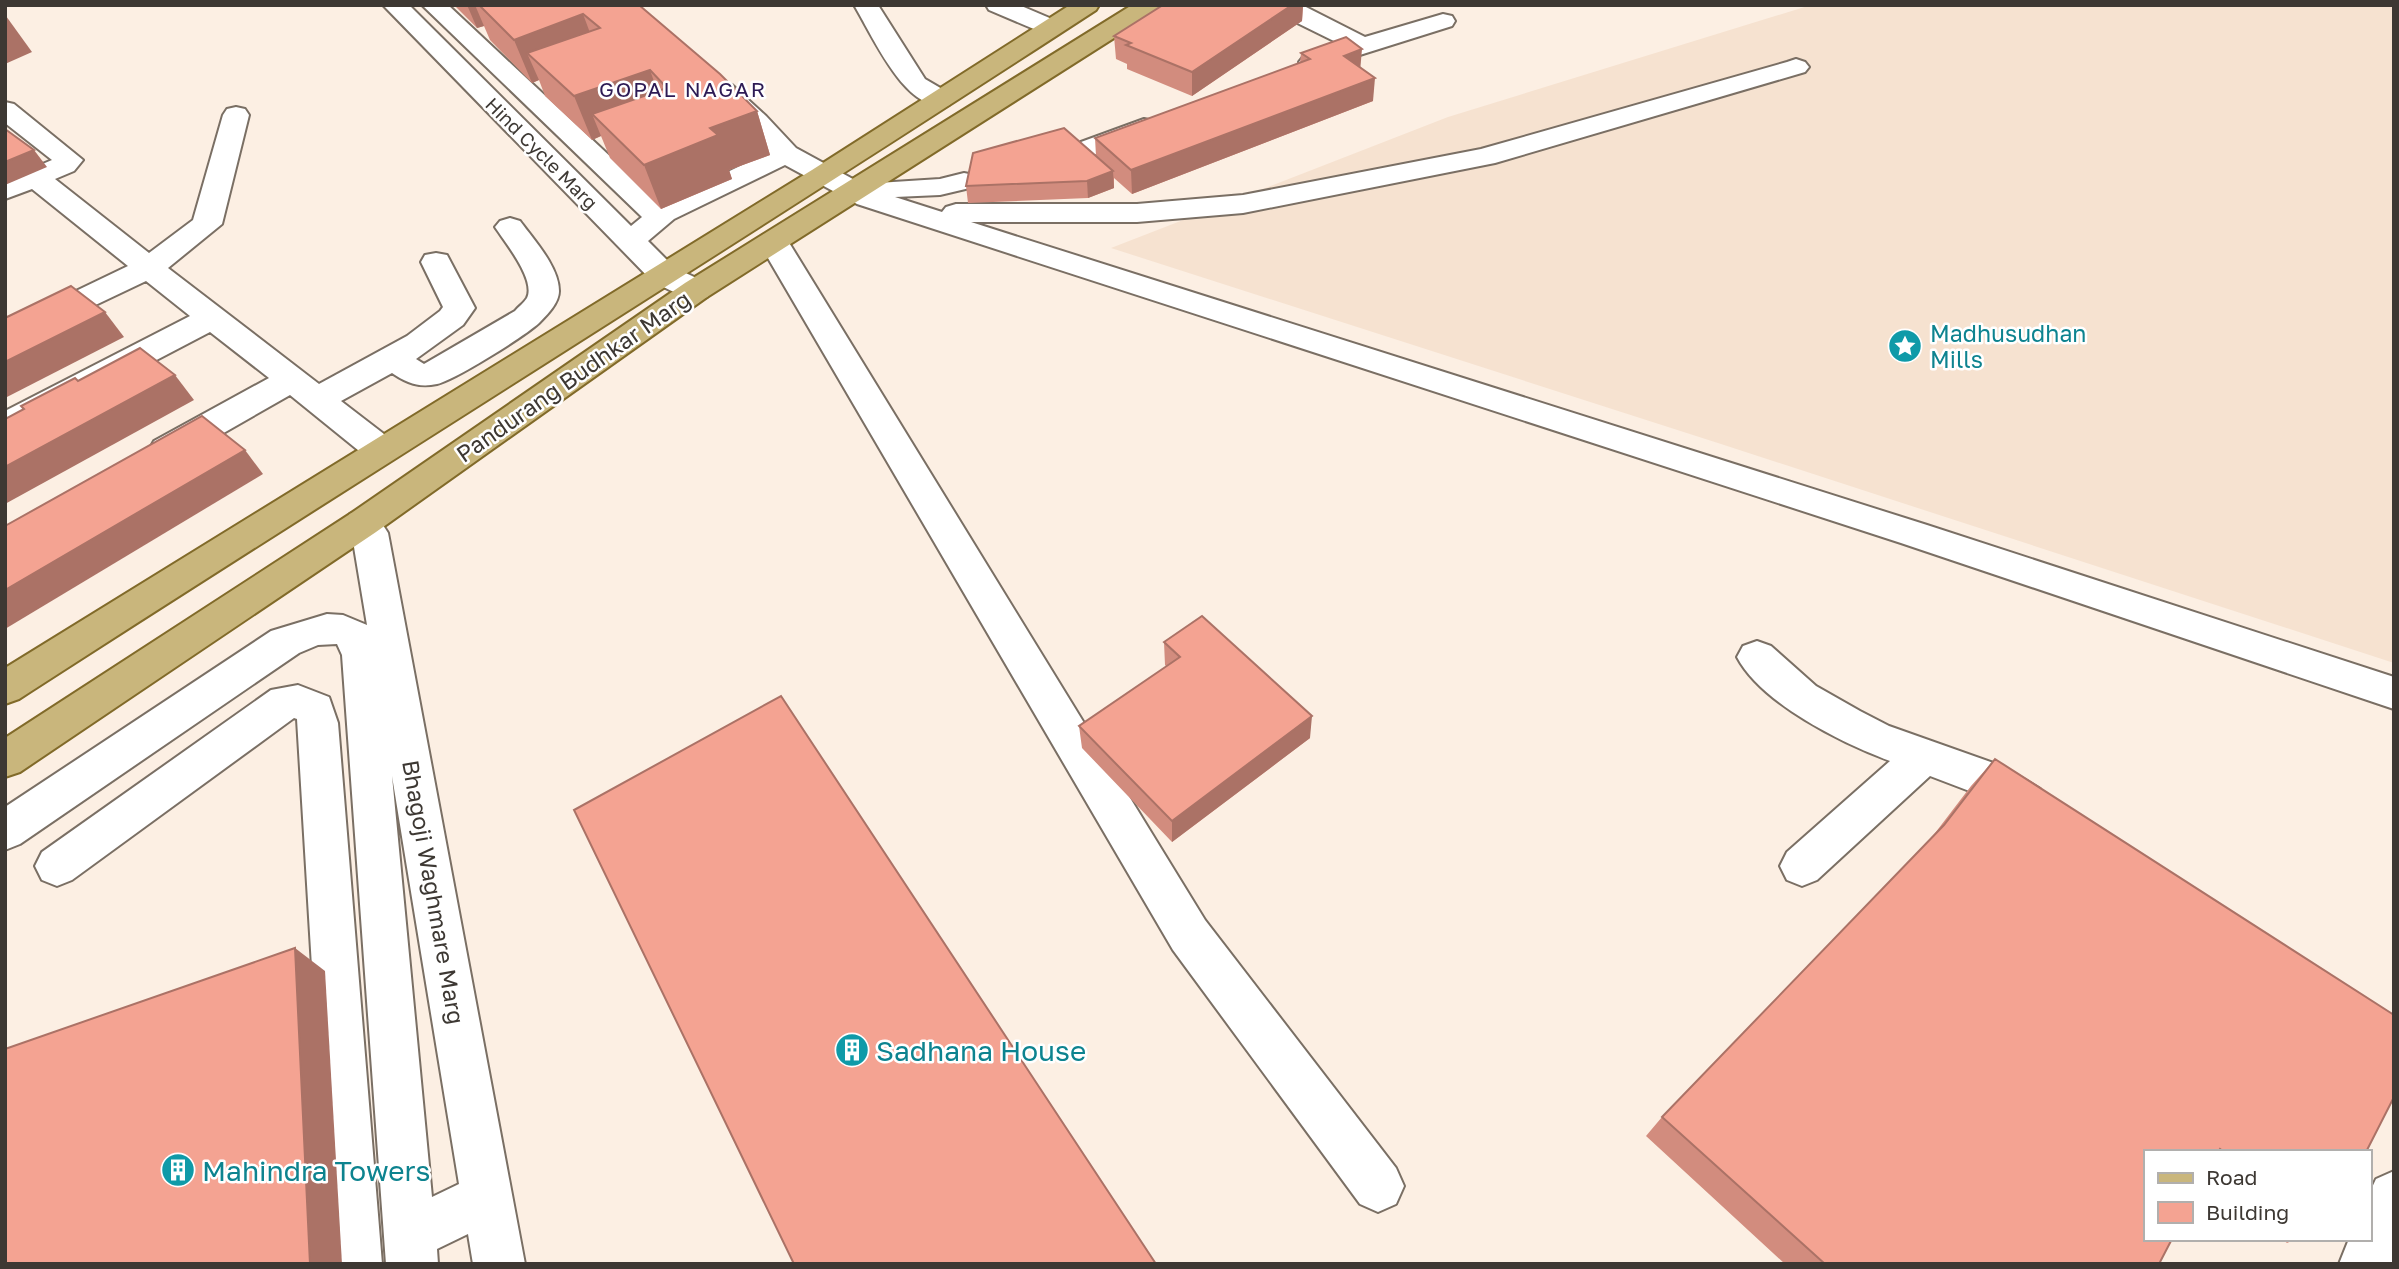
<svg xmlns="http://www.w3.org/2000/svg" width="2399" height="1269" font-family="'Golos Text',sans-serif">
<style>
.built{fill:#f6e2d0}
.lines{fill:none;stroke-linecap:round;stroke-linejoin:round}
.minor-casing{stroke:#7a6f64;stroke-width:4}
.major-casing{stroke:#816a29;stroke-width:4}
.minor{fill:#fff;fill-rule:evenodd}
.major{fill:#c9b67c;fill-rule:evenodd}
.wall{fill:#d28c7e}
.shaded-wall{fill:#ab7266}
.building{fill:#f4a392;stroke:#ab7266;stroke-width:2}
.labels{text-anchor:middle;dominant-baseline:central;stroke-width:5;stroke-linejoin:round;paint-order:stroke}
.far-street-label{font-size:19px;fill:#3d3833;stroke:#fff}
.far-neighbourhood-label{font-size:21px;letter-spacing:2px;fill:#2d1b55;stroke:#fff}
.culture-label{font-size:23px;fill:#0d838f;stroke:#fff;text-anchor:start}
.street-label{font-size:23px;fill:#3d3833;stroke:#fff}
.near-culture-label{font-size:28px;fill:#0d838f;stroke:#fff;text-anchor:start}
</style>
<rect width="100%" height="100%" fill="#fcefe3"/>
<polygon class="built" points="1811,5 2394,5 2394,663 1721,444 1111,248 1448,117"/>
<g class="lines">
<g class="minor-casing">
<g id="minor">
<path d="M383,5H409L631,226L642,217L422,5H448L661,204L769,152L710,91L714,85L723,83L732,85L766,116L796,148L862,184L940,179L964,173L974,175L978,181L974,187L940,195L895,197L942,212L946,207L956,204H1137L1243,195L1481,149L1787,62L1796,59L1805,62L1809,67L1805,72L1495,163L1243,213L1137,222H971L1927,525L2394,677V709L1901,543L857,204L785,165L674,219L648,241L675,268L707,283L711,290L707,297C687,302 671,290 653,282Z"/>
<path d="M854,5H878L925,79L949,93L953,99L949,105C906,115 873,36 854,5Z"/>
<polygon points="986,5 1019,5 1059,22 1062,27 1059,32 1050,34 1041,32 989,10"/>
<polygon points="1268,5 1302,5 1365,37 1443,14 1452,16 1455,21 1452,26 1312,70 1303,67 1299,62 1303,57 1342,45 1271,10"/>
<path d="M5,102L14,104L83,160L74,171L55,179L149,253L193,220L223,115L227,109L236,107L245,109L249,115L222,224L168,268L319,384L407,336L440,311L443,307L421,262L425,255L436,253L447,255L475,308L463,325L416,359L424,364L515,311C518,307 524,303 527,298C536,280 505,242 495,227L500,221L510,218L520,221C534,240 559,267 559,291C559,303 547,315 539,323C525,336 455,380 437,384C419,388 407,383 392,373L341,401L393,441L398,450L393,459L381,462L369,459L290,395L178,459L166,462L154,459L149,450L154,441L269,378L210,332L17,433L5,437V411L190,316L146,281L5,348V325L128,266L32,189L5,199V180L52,160L5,123Z"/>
<polygon points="1144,119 1154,121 1157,127 1154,133 1091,156 1081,154 1077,148 1081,142"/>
<polygon points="773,232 783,235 788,241 1205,920 1396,1168 1404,1186 1396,1204 1378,1212 1360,1204 1173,950 758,241 763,235"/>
<path d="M363,510L376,514L388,533L525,1264H473L468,1234L437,1249L438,1264H386L342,655L337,644L318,645L299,653L20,844L5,850V807L271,631L327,614L343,615L367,625L352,535L345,523L350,514ZM392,776L459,1184L432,1197Z"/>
<path d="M1757,641L1771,646L1816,686L1860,711L1889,726L2002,766L2040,789L2046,802L2040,815L2025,820L2010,815L1972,792L1930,776L1817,880L1802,886L1787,880L1780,866L1787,852L1890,761C1842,743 1762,704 1737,657L1743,646Z"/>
<polygon points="298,685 329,697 338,723 382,1264 330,1264 297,719 294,718 72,880 57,886 42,880 35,866 42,852 271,690"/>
<polygon points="2394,1171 2392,1264 2339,1264 2349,1239 2369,1239 2369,1194 2376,1179"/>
</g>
</g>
<g class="major-casing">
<g id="major">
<path d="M1070,5H1099L1096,10C739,243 377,468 19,699L5,704V668L812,170Z"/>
<polygon points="1132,5 1161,5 1158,10 707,297 376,532 20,772 5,777 5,738 350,514 685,283"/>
</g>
</g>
<use href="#minor" class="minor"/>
<use href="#major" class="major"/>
</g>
<g class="wall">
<polygon points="454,5 639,5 757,111 770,155 729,170 732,179 661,209 610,158 601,136 592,140 545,96 539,80 532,83 490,40 484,26 477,28"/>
<polygon points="1163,5 1303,5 1302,21 1192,96 1127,69 1127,64 1116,59 1114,36"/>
<polygon points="1301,53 1361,67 1373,101 1132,194 1114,178 1114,188 1088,198 968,203 966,186 1096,156 1095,138 1300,63"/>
<polygon points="1164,642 1310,738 1172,842 1082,748 1079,726 1167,667 1165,665"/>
<polygon points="1995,759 2366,1152 2145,1152 2159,1264 1785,1264 1646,1136 1662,1117 1929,841 1971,786"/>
<polygon points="2282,1239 2296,1239 2287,1243"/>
</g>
<g class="shaded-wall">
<polygon points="467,5 475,5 484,26 477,28"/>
<polygon points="1292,5 1303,5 1302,21 1192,96 1192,72"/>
<polygon points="583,14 599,57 527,53 539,80 532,83 514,40"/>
<polygon points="6,16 32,52 5,64 5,17"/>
<polygon points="1362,49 1360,72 1344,56"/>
<polygon points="650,70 665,113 592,114 601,136 592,140 574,96"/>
<polygon points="1375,78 1373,101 1132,194 1131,170"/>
<polygon points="757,111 770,155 729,170 732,179 661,209 644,165 710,128"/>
<polygon points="34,150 47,167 5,185 5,162"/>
<polygon points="1113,171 1114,188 1088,198 1087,181"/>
<polygon points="105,312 124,337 5,398 5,362"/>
<polygon points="175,375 194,400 5,504 5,467"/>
<polygon points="245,450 263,474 5,629 5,590"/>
<polygon points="1312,716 1310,738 1172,842 1172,821"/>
<polygon points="295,948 325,971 342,1264 310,1264"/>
</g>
<g class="building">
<polygon points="479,5 639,5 720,74 757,111 710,128 718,135 644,165 592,114 667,88 650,70 574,96 527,53 600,28 583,14 514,40"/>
<polygon points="1163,5 1292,5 1192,72 1126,45 1131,43 1114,36"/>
<polygon points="1346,37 1362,49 1344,56 1375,78 1131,170 1095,138 1310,59 1301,53"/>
<polygon points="1064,128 1113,171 1087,181 966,186 973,153"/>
<polygon points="5,129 34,150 5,162"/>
<polygon points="71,286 105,312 5,362 5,318"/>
<polygon points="140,348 175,375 5,467 5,419 24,409 21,406 75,378 78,381"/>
<polygon points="202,416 245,450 5,590 5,526"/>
<polygon points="1202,616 1312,716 1172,821 1079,726 1180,657 1164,642"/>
<polygon points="781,696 1156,1264 794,1264 574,810"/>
<polygon points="1995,759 2394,1015 2394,1097 2366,1152 2224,1152 2220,1149 2218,1152 2145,1152 2145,1239 2172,1239 2159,1264 1825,1264 1662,1117 1944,825"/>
<polygon points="295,948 310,1264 5,1264 5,1049"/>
</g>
<defs>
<g id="sight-disc" transform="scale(1.75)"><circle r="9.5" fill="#0f9aa8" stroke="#fff"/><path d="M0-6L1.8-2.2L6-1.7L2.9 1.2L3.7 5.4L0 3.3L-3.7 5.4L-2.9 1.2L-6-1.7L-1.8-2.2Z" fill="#fff"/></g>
<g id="building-disc" transform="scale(1.75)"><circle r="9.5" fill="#0f9aa8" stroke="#fff"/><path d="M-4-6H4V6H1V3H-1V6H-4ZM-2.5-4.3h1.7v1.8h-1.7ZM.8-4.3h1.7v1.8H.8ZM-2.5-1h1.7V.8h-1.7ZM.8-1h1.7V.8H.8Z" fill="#fff"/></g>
</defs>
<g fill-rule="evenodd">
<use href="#sight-disc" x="1905" y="346"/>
<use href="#building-disc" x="852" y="1050"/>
<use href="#building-disc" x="178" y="1170"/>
</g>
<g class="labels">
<g class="far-street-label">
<text transform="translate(542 153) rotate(45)">Hind Cycle Marg</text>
</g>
<g class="far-neighbourhood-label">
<text x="683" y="89">GOPAL NAGAR</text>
</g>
<g class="culture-label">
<text x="1930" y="333">Madhusudhan<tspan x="1930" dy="26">Mills</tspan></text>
</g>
<g class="street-label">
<text transform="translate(573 376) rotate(-35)">Pandurang Budhkar Marg</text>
<text transform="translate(434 892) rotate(80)">Bhagoji Waghmare Marg</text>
</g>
<g class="near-culture-label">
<text x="876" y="1050">Sadhana House</text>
<text x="202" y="1170">Mahindra Towers</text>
</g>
</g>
<rect width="2399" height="1269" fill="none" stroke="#3d3833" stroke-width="14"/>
<rect x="2144" y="1150" width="228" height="91" fill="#ffffff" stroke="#b1afad" stroke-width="2"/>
<rect x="2158" y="1173" width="35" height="10" fill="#c9b67c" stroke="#b1afad" stroke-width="2"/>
<text x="2206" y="1185" font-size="21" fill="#3d3833">Road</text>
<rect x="2158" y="1202" width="35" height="21" fill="#f4a392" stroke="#b1afad" stroke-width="2"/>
<text x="2206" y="1220" font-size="21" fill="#3d3833">Building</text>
</svg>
